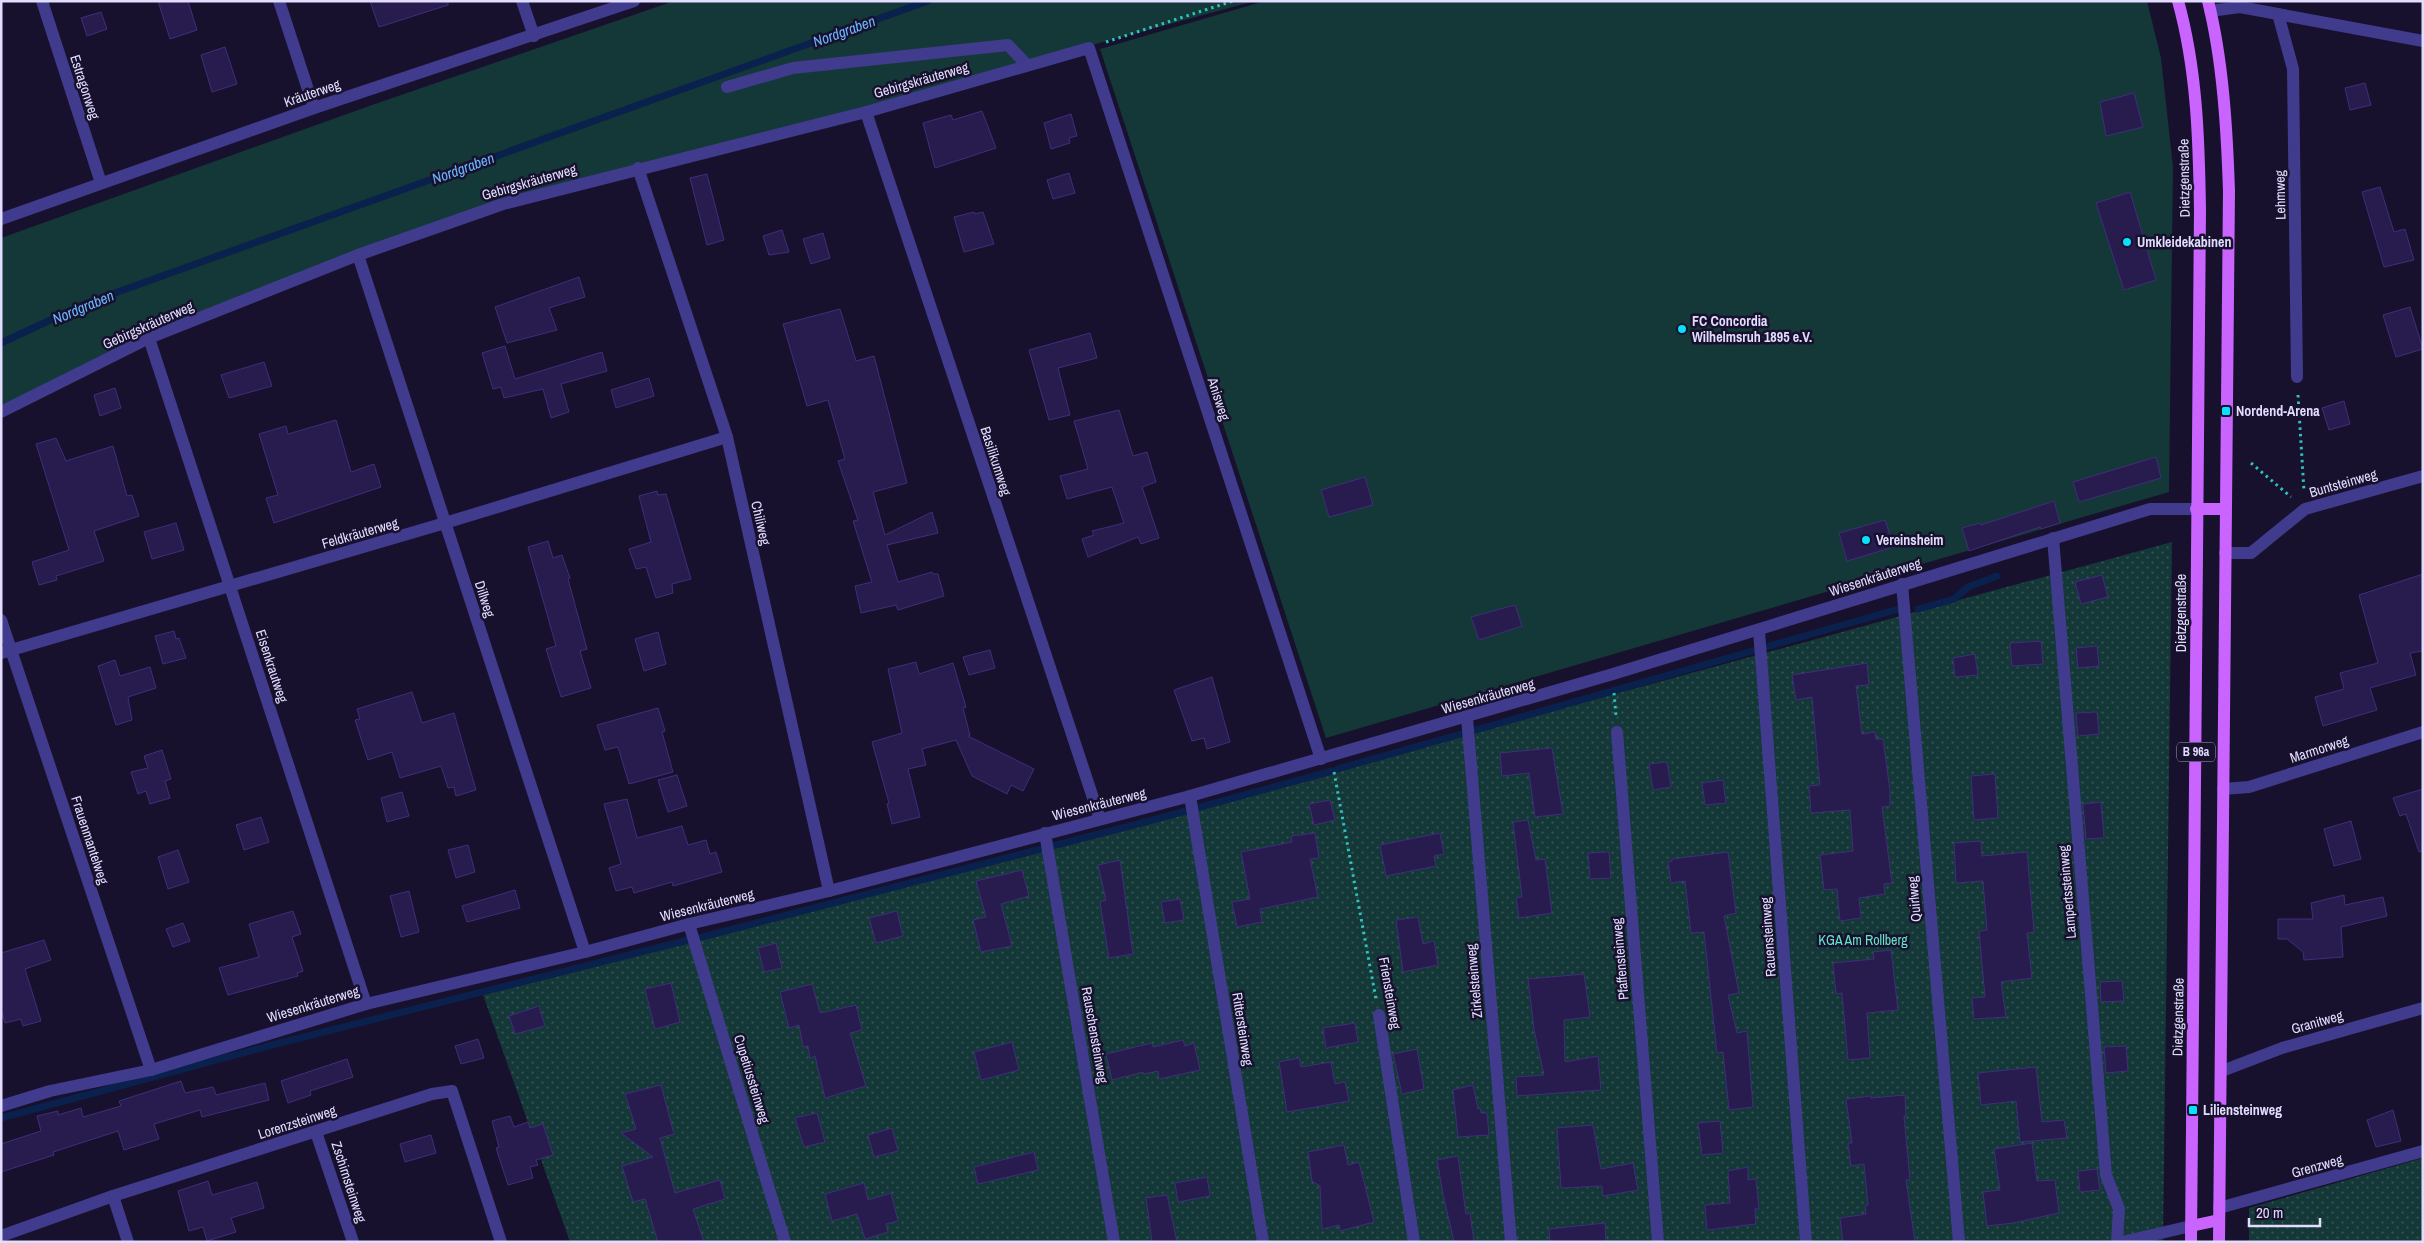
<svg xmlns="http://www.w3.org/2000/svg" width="2424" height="1243" font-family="'Archivo Narrow',sans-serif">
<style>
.grass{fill:#143737}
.park{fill:url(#park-dots)}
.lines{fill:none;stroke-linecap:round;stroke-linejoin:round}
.stream{stroke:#0a204d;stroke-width:7}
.building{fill:#281c4f;stroke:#3f2e7b}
.path{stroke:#2ec2bd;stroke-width:3;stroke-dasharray:2.5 4;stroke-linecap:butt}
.service{stroke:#403b8d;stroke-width:12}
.primary{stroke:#c964ff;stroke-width:12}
.poi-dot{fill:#09e0ff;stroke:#17112d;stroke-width:2}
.labels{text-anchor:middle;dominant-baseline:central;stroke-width:5;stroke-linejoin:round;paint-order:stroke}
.shield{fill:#17112d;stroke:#a5a0c0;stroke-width:1}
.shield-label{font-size:12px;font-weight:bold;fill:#e2ddff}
.street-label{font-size:14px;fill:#e2ddff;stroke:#17112d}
.poi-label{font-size:14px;font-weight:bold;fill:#e2ddff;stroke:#17112d;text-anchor:start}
.park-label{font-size:14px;fill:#64e4c8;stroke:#17112d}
.water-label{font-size:15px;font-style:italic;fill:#6bb6ff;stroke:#17112d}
</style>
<defs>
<pattern id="park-dots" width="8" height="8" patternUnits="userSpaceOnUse" patternTransform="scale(1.25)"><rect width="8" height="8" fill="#143737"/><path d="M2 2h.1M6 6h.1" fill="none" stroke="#365455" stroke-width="1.8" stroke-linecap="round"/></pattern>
</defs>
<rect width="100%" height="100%" fill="#17112d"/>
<g class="grass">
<polygon points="674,1 1255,1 503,204 149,338 1,412 1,238 372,105"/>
<polygon points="1265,1 2147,1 2161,58 2173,167 2169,492 1326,738 1100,49"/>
</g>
<g class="park">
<polygon points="2172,542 2163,1242 570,1242 482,992 1145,822"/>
<polygon points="2423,1158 2423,1242 2249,1242 2249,1208"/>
</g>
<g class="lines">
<g class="stream">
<polyline points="1,343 87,303 928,1"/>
<polyline points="1918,609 1954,599 1968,587 1997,576"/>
<polyline points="1766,647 1899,609"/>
<polyline points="1472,731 1756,650"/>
<polyline points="1337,769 1461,734"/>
<polyline points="702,937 1145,822 1332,771"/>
<polyline points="1,1118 280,1043 688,940"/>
</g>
</g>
<g class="building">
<polygon points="158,1 188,1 197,30 170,39"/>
<polygon points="370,1 448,1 448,5 379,27"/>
<polygon points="101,12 107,29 87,36 81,18"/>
<polygon points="225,47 237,84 212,92 201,55"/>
<polygon points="2365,83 2371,105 2350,110 2345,88"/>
<polygon points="2134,93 2143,127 2106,136 2100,102"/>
<polygon points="982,111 996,148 935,168 923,123 951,115 953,120"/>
<polygon points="1071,114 1077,136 1069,138 1070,143 1051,149 1044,123"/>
<polygon points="1069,173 1075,193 1053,199 1047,180"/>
<polygon points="707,174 724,240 707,245 690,178"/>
<polygon points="2380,187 2394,232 2405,229 2414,260 2384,267 2362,192"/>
<polygon points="2130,192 2156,280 2124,290 2096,203"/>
<polygon points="974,212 975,214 983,212 994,244 964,252 954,217"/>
<polygon points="782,230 789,252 769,255 763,236"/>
<polygon points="823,233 830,258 811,264 803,239"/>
<polygon points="579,277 585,297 549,308 557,330 507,343 495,307"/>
<polygon points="2410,307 2423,349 2396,357 2383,315"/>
<polygon points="840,309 856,361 874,356 907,483 873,492 885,535 932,512 938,533 887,545 898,582 932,572 933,574 938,574 944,596 898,610 896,605 861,613 855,586 872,582 853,521 858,520 838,461 845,459 828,400 807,406 783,324"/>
<polygon points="1090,333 1097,358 1058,368 1070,415 1049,420 1029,350"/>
<polygon points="505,346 515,379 602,352 607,371 561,384 569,412 551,418 543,389 504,398 501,387 493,389 482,353"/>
<polygon points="264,362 272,386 229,398 221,375"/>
<polygon points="649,378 654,396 616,408 611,390"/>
<polygon points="115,388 121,408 100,416 94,395"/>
<polygon points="2344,401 2350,424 2329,430 2322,408"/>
<polygon points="1119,410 1133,456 1147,452 1156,482 1142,487 1159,538 1141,544 1138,537 1088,557 1082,539 1094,535 1092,531 1124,523 1112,487 1067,499 1060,476 1088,469 1074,421"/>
<polygon points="336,420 351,472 374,464 381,487 274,523 266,498 278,495 259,434 286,426 288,434"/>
<polygon points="56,438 66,461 113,446 127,496 132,495 139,516 94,531 104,561 56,576 57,580 39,585 32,562 69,550 36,444"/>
<polygon points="2156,457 2161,478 2079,502 2073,482"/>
<polygon points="1365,477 1373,505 1329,517 1321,490"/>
<polygon points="657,491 658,495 666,494 691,579 672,584 673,593 656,598 646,567 636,569 629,549 651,542 639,496"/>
<polygon points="2054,501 2060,523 2041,529 2040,527 1969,551 1962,528 1980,523 1981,525"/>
<polygon points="1885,520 1894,547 1847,561 1839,533"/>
<polygon points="176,523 184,550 152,559 144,532"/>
<polygon points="548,541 553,558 562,555 570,578 568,579 587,649 580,651 591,688 561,697 546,649 556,646 528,547"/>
<polygon points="2423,574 2423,651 2410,653 2416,675 2370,688 2377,710 2323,726 2315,697 2344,689 2340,673 2378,663 2359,595"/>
<polygon points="2102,575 2108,597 2081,604 2075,582"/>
<polygon points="1515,605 1522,626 1479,640 1471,617"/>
<polygon points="174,631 176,639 179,638 186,658 163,664 155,636"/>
<polygon points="658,632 666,664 644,671 635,639"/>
<polygon points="2041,641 2043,664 2012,666 2010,643"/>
<polygon points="2097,646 2099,666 2078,668 2076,648"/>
<polygon points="990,650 995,668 969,675 963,657"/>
<polygon points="1975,654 1978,675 1955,677 1953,658"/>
<polygon points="115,660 120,676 150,667 156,688 128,697 132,720 116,725 98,666"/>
<polygon points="916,662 919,674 953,663 966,707 963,708 970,735 968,736 1034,769 1023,791 1011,785 1007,794 972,776 956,740 922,749 926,765 908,769 920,817 892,824 887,804 889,803 872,742 902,733 888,669"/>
<polygon points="1867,663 1869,685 1856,686 1862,734 1875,732 1876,739 1883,739 1890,791 1890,806 1882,807 1892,883 1884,884 1885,894 1859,898 1861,918 1840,921 1837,889 1824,890 1820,855 1853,851 1850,810 1811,813 1809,786 1820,785 1812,697 1796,700 1792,675"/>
<polygon points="1212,677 1230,742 1207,749 1204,738 1192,741 1174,690"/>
<polygon points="412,692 422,723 454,713 476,790 456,796 454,787 448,788 441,766 400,778 392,752 368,760 355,720 360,719 357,709"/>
<polygon points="658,708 665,731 662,732 673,772 629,784 618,747 605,750 597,725"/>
<polygon points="2097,712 2099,734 2078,736 2076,713"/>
<polygon points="1552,748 1563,814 1535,817 1529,773 1502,776 1500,753"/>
<polygon points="162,750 171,779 165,781 170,798 150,804 146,791 138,794 131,772 148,768 144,756"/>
<polygon points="1667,762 1671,787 1653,790 1649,764"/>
<polygon points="1995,774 1998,818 1974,820 1971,776"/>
<polygon points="677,775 687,806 668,812 658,780"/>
<polygon points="1723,780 1726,803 1705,805 1702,783"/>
<polygon points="2423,789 2423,851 2419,852 2406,814 2400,816 2393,798"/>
<polygon points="402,792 409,816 387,822 381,798"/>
<polygon points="627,799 637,838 682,826 688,845 706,840 710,854 716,852 722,872 673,886 672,882 634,893 632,887 616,891 609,868 621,864 604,804"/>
<polygon points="1330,800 1335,820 1314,825 1309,804"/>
<polygon points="2101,802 2104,838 2086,839 2083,804"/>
<polygon points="261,817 269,842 244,850 236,825"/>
<polygon points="1528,820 1536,860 1545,859 1552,913 1519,918 1516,898 1522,897 1513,822"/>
<polygon points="2351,821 2361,859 2334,866 2324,829"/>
<polygon points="1315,833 1319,858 1310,859 1318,897 1260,909 1262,922 1237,927 1232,902 1250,899 1241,852 1292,842 1291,836"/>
<polygon points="1440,833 1444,854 1434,856 1436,866 1386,876 1380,845"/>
<polygon points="1981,841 1982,856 2027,852 2034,932 2027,933 2032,978 2001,982 2006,1017 1974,1019 1972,998 1985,997 1979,931 1987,930 1983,881 1956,883 1954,843"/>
<polygon points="468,845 475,872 456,878 448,850"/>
<polygon points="178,850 189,882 168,889 158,857"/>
<polygon points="1609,852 1611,878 1590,879 1588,853"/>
<polygon points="1728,852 1736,913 1724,916 1739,993 1728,995 1737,1033 1747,1031 1753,1107 1729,1110 1723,1052 1717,1053 1704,932 1691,933 1685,881 1671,883 1668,862 1672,861 1672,859"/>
<polygon points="1120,860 1133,954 1109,958 1100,902 1106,900 1098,865"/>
<polygon points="1022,870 1029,896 1001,904 1012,946 981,952 973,920 986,917 976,881"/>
<polygon points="515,890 520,908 467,922 462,906"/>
<polygon points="409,891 419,932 401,937 390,896"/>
<polygon points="2344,895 2345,905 2383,897 2387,916 2341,927 2343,957 2304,960 2303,952 2287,939 2278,939 2278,919 2313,919 2311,903"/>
<polygon points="1180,899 1184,920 1165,923 1161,902"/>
<polygon points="293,911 301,934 292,937 303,971 297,973 298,976 228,995 219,968 259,957 249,924"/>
<polygon points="897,911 903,936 876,943 869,918"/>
<polygon points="1418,917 1423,944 1434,941 1438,965 1403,972 1396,920"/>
<polygon points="183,923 190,941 173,947 166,929"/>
<polygon points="44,940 51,960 25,969 41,1021 23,1026 21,1019 5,1023 1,1009 1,953"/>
<polygon points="776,943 782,968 764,972 758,948"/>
<polygon points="1891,950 1898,1010 1867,1013 1870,1058 1848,1060 1842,993 1836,994 1833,963 1874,959 1873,952"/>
<polygon points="1584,974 1590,1017 1564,1020 1565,1062 1598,1056 1601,1090 1517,1096 1516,1077 1544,1075 1534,1029 1528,979"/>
<polygon points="2122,981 2124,1001 2101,1002 2100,982"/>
<polygon points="671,983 680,1022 655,1029 645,989"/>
<polygon points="812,984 820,1013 856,1005 862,1030 850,1033 866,1086 825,1098 815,1056 810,1058 808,1046 803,1047 799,1025 789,1028 780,992"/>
<polygon points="539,1006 545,1026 515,1034 509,1016"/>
<polygon points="1355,1023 1358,1042 1326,1048 1323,1028"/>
<polygon points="478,1039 484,1058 461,1064 455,1046"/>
<polygon points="1183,1040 1185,1046 1194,1043 1200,1070 1159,1079 1158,1071 1144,1074 1143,1072 1112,1080 1106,1054 1152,1043 1153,1047"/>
<polygon points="1012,1042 1019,1070 981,1080 974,1052"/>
<polygon points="2126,1046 2128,1071 2106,1073 2104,1047"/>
<polygon points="1417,1049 1424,1089 1402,1094 1393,1054"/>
<polygon points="1299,1058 1301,1067 1331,1062 1335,1084 1345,1082 1349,1101 1287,1112 1279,1062"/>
<polygon points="347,1059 353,1077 310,1091 311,1095 288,1103 281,1081"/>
<polygon points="2036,1067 2042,1122 2064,1120 2067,1138 2020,1142 2016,1101 1981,1105 1978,1073"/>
<polygon points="181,1081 185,1093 213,1087 216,1095 265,1083 269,1100 202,1117 200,1110 154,1124 159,1139 124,1150 118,1131 53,1152 54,1155 1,1172 1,1144 41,1131 37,1116 58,1111 58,1115 81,1108 83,1117 121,1106 119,1101"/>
<polygon points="661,1085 674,1134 660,1138 675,1193 720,1180 725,1199 693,1209 704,1242 658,1242 645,1199 633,1202 622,1166 653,1157 621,1133 636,1129 625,1094"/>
<polygon points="1473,1085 1478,1109 1480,1108 1481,1113 1487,1113 1489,1135 1458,1137 1453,1090"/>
<polygon points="1905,1095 1906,1116 1904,1116 1910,1180 1906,1180 1915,1242 1843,1242 1840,1218 1866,1214 1865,1206 1868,1205 1864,1164 1851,1166 1848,1143 1852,1143 1846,1099 1871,1096 1871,1098"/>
<polygon points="2393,1110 2401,1141 2376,1147 2367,1120"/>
<polygon points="817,1113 825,1142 804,1147 795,1118"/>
<polygon points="510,1116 514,1127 528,1122 530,1128 543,1124 553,1155 536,1160 538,1165 530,1167 533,1178 508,1185 496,1148 499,1147 492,1121"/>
<polygon points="1720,1121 1723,1153 1702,1155 1698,1123"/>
<polygon points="1593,1125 1601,1169 1633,1163 1638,1190 1603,1196 1602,1186 1561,1188 1557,1128"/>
<polygon points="892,1128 898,1151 874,1157 868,1135"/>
<polygon points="431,1135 436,1153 405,1162 400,1144"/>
<polygon points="2032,1143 2037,1181 2055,1180 2059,1213 2013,1223 1987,1226 1983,1192 2000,1190 1994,1149"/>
<polygon points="1344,1145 1348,1165 1359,1162 1374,1222 1340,1231 1339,1225 1322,1229 1320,1186 1312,1181 1308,1152"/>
<polygon points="1034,1152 1038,1170 978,1184 974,1167"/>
<polygon points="1458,1156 1466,1214 1470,1213 1474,1242 1454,1242 1443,1194 1437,1160"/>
<polygon points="1748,1167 1748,1180 1756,1179 1759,1209 1755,1209 1756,1224 1707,1230 1705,1205 1730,1203 1728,1171"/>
<polygon points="2097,1169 2100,1190 2080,1192 2078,1171"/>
<polygon points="1207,1177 1210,1196 1178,1202 1175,1183"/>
<polygon points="208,1181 212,1195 257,1182 264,1208 231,1218 236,1232 207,1241 203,1227 189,1231 178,1191"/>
<polygon points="864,1183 868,1200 891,1193 898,1221 886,1224 888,1232 865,1239 857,1214 832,1221 825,1194"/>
<polygon points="1167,1195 1177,1242 1152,1242 1146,1198"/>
<polygon points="1605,1223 1606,1242 1550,1242 1549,1229"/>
</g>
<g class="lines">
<g class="path">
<polyline points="1106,42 1233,1"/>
<polyline points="2298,395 2304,491"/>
<polyline points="2251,463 2291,497"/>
<polyline points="1614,693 1616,716"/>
<polyline points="1334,772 1376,999"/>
</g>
<g class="service">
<polyline points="42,1 101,183"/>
<polyline points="279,1 314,108"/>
<polyline points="522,1 534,36"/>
<polyline points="2210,11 2240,7 2423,41"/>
<polyline points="2278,14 2293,69 2297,377"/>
<polyline points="727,87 793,68 1008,45 1027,65"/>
<polyline points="866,112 1100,819"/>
<polyline points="638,168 727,437 829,891"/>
<polyline points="1,219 314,108 634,1"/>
<polyline points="358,255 585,952"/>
<polyline points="149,338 366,1004"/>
<polyline points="1,412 149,338 358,255 503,204 866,112 1089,48 1321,759"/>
<polyline points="2053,538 2106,1175 2119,1209 2117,1242"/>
<polyline points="2225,553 2251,553 2305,509 2423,476"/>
<polyline points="1902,584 1959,1242"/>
<polyline points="1,620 151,1070"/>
<polyline points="1759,631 1806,1242"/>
<polyline points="1,653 445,523 727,437"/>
<polyline points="1467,718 1511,1242"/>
<polyline points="1617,732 1658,1242"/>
<polyline points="2223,789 2249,787 2423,732"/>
<polyline points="1190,796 1263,1242"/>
<polyline points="1045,833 1114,1242"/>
<polyline points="689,924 785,1242"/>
<polyline points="1379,1015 1414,1242"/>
<polyline points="2222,1071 2282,1048 2423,1008"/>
<polyline points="1,1106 50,1091 151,1070 366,1004 585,952 689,924 829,891 1190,796 1613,674 2150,509 2196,509"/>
<polyline points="316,1132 353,1242"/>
<polyline points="113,1196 128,1242"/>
<polyline points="2219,1208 2423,1151"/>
<polyline points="1,1236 113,1196 432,1094 452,1091 501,1242"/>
<polyline points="2122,1242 2191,1226"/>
</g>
<g class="primary">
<path d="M2178,1C2197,69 2199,141 2200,211L2191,1242"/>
<path d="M2208,1C2223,60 2227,131 2229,191L2219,1242"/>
<polyline points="2196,509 2225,509"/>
<polyline points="2191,1226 2219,1220"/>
</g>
</g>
<g class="poi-dot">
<circle cx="2127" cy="242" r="5"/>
<circle cx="1682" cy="329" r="5"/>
<rect x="2221" y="406" width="10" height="10" rx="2.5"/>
<circle cx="1866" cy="540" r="5"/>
<rect x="2188" y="1105" width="10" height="10" rx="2.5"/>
</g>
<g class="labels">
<rect class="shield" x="2177" y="742.5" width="38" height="19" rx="4"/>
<g class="shield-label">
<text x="2196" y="752">B 96a</text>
</g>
<g class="street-label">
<text transform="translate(921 80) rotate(-16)">Gebirgskräuterweg</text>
<text transform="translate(85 87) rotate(72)">Estragonweg</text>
<text transform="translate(312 93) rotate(-19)">Kräuterweg</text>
<text transform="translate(2184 178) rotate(-91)">Dietzgenstraße</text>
<text transform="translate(529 182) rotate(-16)">Gebirgskräuterweg</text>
<text transform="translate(2280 195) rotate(-91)">Lehmweg</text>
<text transform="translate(148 325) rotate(-24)">Gebirgskräuterweg</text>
<text transform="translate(1219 399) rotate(72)">Anisweg</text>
<text transform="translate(996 461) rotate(72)">Basilikumweg</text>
<text transform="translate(2343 483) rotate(-16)">Buntsteinweg</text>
<text transform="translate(761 523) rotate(77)">Chiliweg</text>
<text transform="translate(360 533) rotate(-16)">Feldkräuterweg</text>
<text transform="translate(1875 577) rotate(-18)">Wiesenkräuterweg</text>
<text transform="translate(485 599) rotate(72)">Dillweg</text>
<text transform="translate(2181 613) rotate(-90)">Dietzgenstraße</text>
<text transform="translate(272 666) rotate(72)">Eisenkrautweg</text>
<text transform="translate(1488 696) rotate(-16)">Wiesenkräuterweg</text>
<text transform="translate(2319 749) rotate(-18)">Marmorweg</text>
<text transform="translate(1099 804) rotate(-14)">Wiesenkräuterweg</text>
<text transform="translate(90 840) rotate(72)">Frauenmantelweg</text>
<text transform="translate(2067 892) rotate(-95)">Lampertssteinweg</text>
<text transform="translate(1914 899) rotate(-95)">Quirlweg</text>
<text transform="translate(707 905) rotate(-14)">Wiesenkräuterweg</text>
<text transform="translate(1768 937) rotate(-94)">Rauensteinweg</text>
<text transform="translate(1620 959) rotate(-95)">Pfaffensteinweg</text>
<text transform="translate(1474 981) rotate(-95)">Zirkelsteinweg</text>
<text transform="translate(1390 993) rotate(80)">Friensteinweg</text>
<text transform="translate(313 1004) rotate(-17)">Wiesenkräuterweg</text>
<text transform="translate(2178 1017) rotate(-89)">Dietzgenstraße</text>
<text transform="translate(2317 1022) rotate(-16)">Granitweg</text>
<text transform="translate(1243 1029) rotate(81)">Rittersteinweg</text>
<text transform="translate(1095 1035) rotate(80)">Rauschensteinweg</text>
<text transform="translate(752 1079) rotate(73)">Cupetiussteinweg</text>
<text transform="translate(297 1122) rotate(-18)">Lorenzsteinweg</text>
<text transform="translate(2317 1166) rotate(-16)">Grenzweg</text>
<text transform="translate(349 1182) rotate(72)">Zschirnsteinweg</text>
</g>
<g class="poi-label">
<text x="2137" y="242">Umkleidekabinen</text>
<text x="1692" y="321">FC Concordia<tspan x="1692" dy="16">Wilhelmsruh 1895 e.V.</tspan></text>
<text x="2236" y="411">Nordend-Arena</text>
<text x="1876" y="540">Vereinsheim</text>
<text x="2203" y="1110">Liliensteinweg</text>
</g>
<g class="park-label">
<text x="1863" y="940">KGA Am Rollberg</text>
</g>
<g class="water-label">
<text transform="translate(844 31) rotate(-20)">Nordgraben</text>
<text transform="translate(463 168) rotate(-20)">Nordgraben</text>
<text transform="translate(83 307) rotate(-23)">Nordgraben</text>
</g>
</g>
<rect width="2424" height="1243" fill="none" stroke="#e2ddff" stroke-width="5"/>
<path d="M2249 1218v8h71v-8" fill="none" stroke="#e2ddff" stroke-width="2.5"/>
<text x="2256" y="1218" font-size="15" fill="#e2ddff" stroke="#17112d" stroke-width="4" paint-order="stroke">20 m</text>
</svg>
